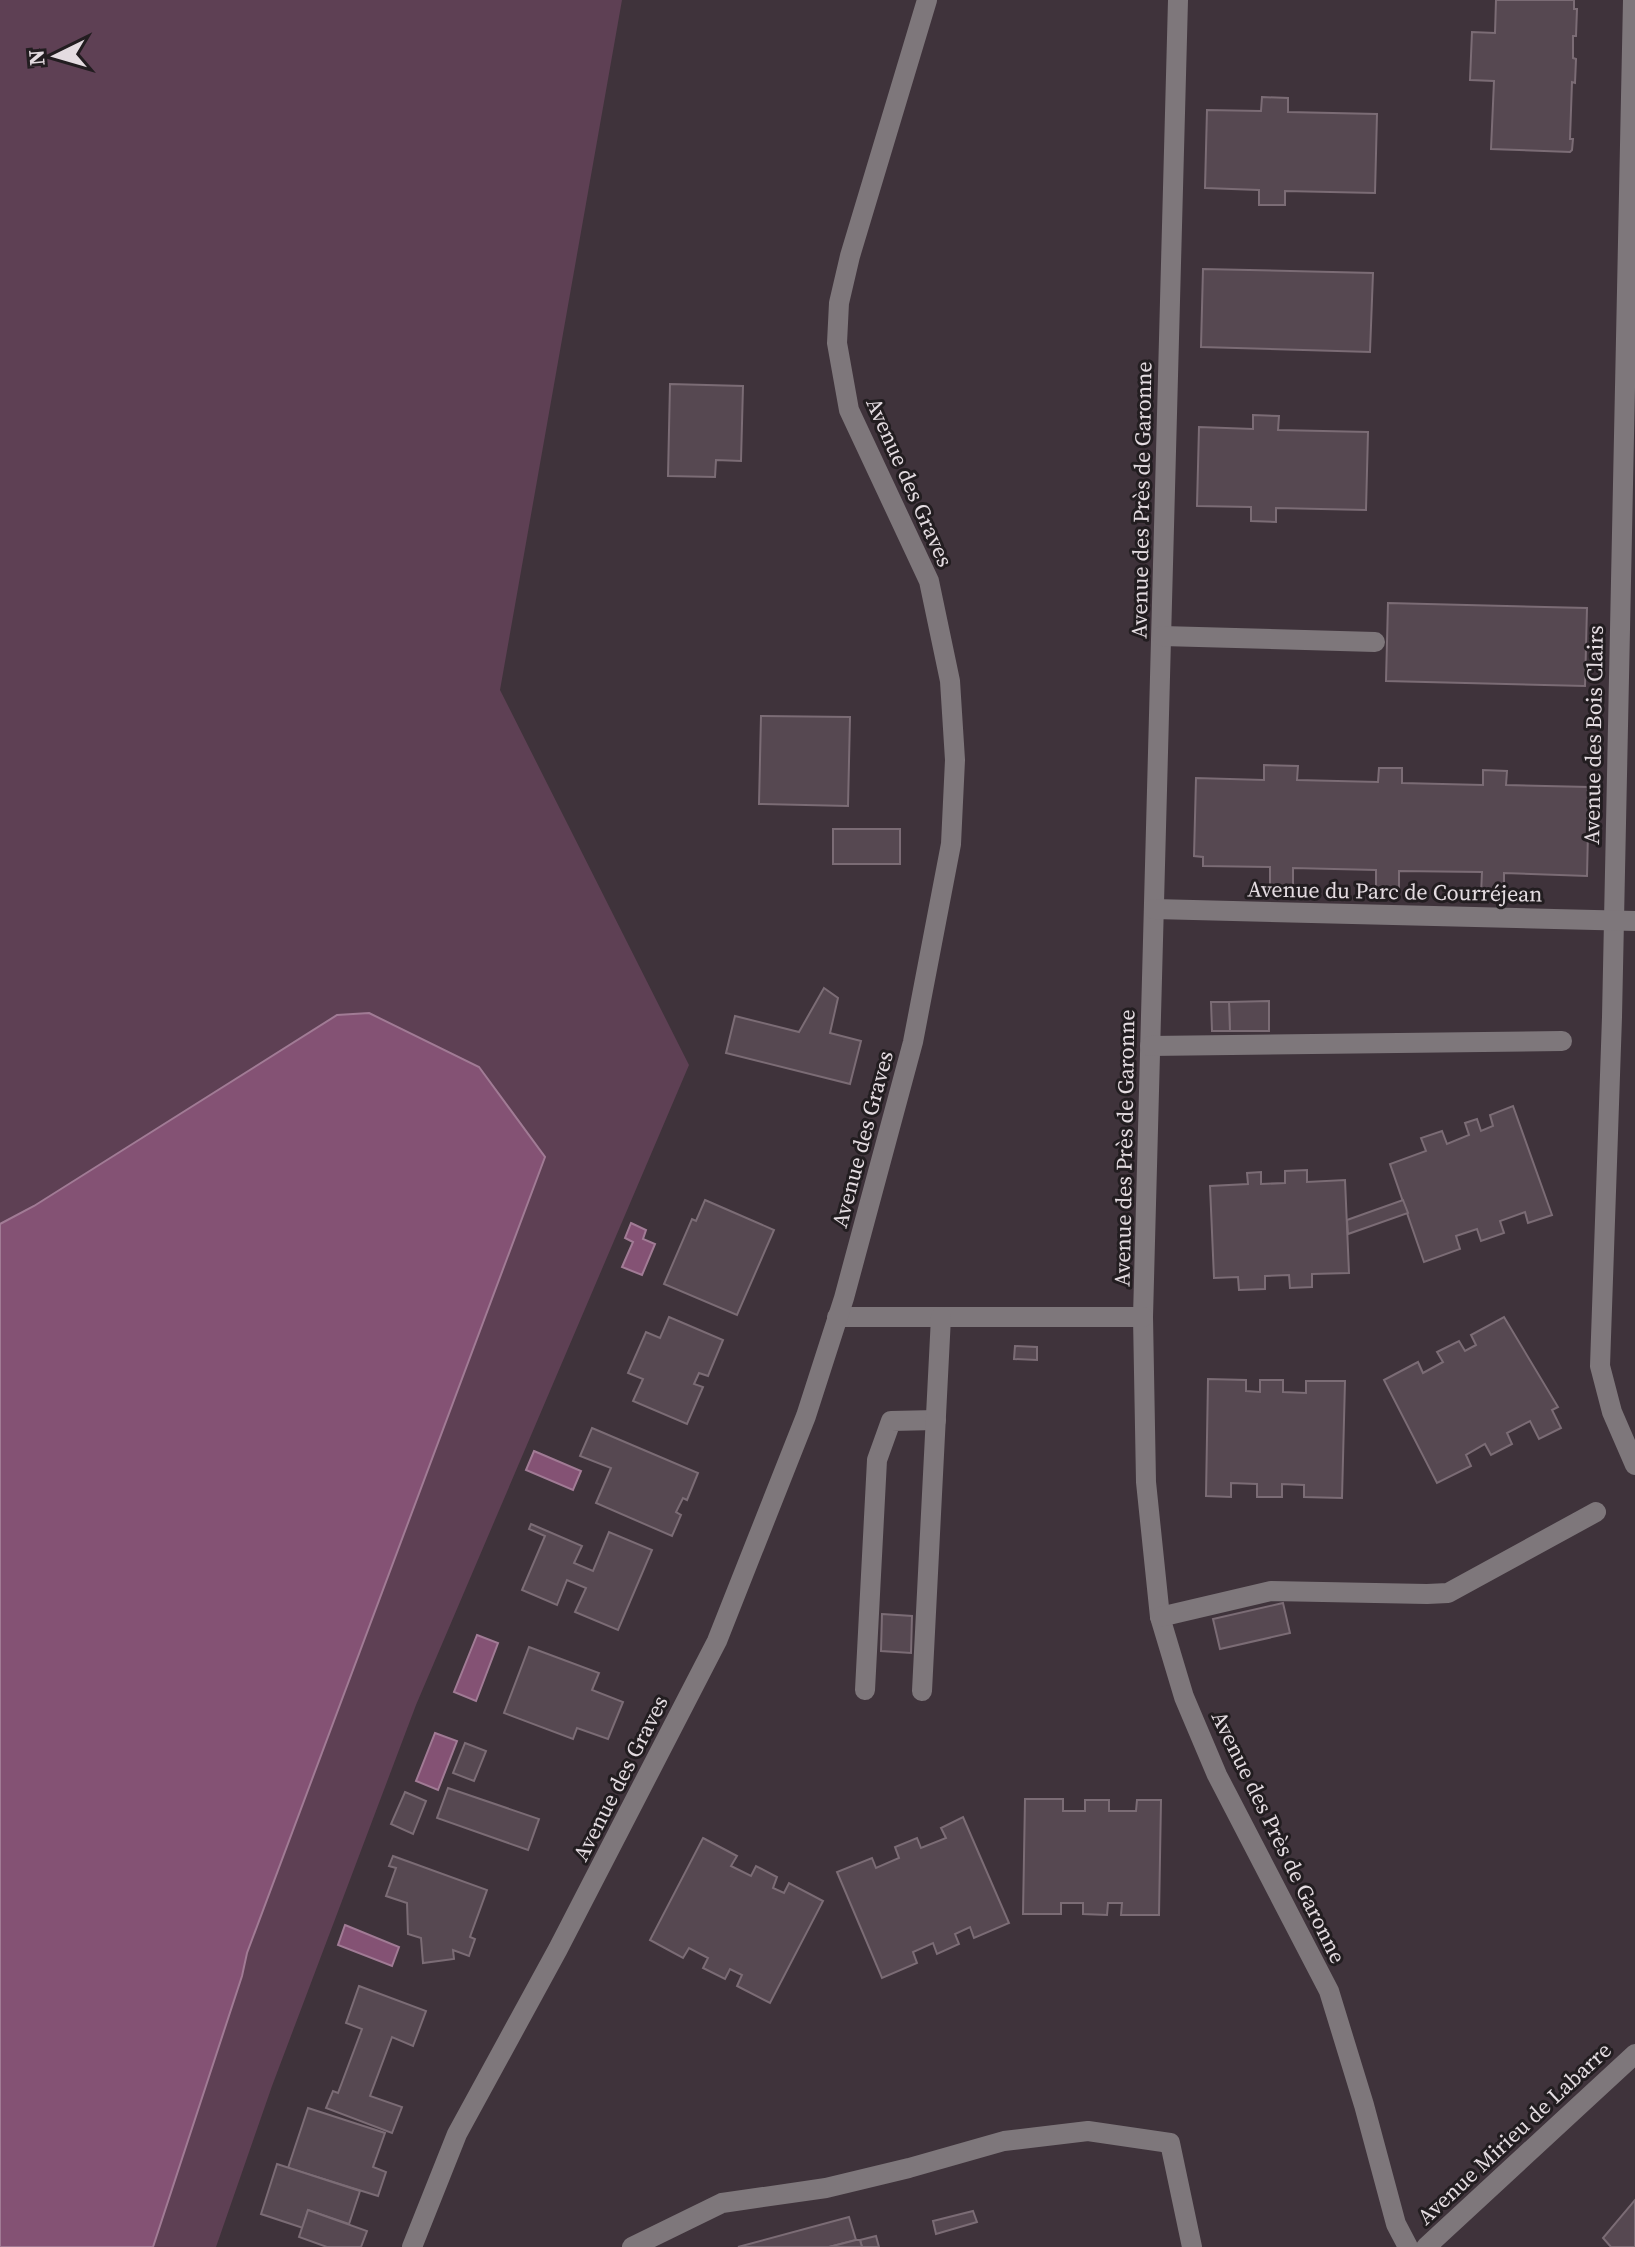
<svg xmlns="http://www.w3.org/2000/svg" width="1635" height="2247" font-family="'Source Serif 4',serif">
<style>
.green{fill:#5e4054}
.water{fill:#845274;stroke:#a17b95;stroke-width:2}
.building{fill:#564851;stroke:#7b6c75;stroke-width:2}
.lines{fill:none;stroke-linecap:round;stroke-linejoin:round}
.minor{stroke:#7e777b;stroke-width:20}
.labels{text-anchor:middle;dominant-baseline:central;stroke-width:6;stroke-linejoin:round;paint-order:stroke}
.street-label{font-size:22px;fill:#e4dce1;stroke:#221d20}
</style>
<rect width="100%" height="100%" fill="#3f333b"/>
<polygon class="green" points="0,0 622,0 500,690 689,1065 416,1705 272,2086 216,2247 0,2247"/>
<g class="water">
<polygon points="369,1013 479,1067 545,1157 247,1953 242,1976 153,2247 0,2247 0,1224 34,1206 337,1015"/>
<polygon points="631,1223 646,1230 643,1239 655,1244 642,1275 622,1267 633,1242 625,1238"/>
<polygon points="534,1451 581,1471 573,1490 526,1470"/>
<polygon points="477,1635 498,1643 476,1701 454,1692"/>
<polygon points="435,1733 457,1741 438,1790 416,1781"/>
<polygon points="345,1925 399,1947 392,1966 338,1945"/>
</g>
<g class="building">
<polygon points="1496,0 1574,0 1574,9 1577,9 1576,36 1573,36 1573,58 1576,59 1575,83 1572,82 1570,139 1573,139 1572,150 1570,152 1491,149 1494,81 1470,80 1472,32 1495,33"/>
<polygon points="1262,97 1288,98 1288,112 1377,114 1375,193 1285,191 1285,205 1259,205 1259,190 1205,188 1207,110 1261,111"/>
<polygon points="1203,269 1373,273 1370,352 1201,347"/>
<polygon points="670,384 743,386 741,461 716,460 715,477 668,476"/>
<polygon points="1253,415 1279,416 1278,430 1368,432 1366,510 1276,508 1276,522 1251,521 1251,507 1197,506 1199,427 1253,429"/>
<polygon points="1388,603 1587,608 1585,686 1386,681"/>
<polygon points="761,716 850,717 848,806 759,804"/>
<polygon points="1264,765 1298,766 1297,780 1378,782 1379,768 1402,768 1402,783 1483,785 1483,770 1507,771 1506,785 1589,787 1587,876 1504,873 1504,895 1481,894 1482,872 1399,871 1399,892 1376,892 1376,870 1293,868 1293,890 1270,889 1270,867 1203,866 1203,857 1194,856 1196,778 1264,780"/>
<rect x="833" y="829" width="67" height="35"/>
<polygon points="824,988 838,998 830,1033 861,1041 850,1084 726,1053 735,1016 799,1032"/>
<polygon points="1269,1001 1269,1031 1230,1031 1229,1002"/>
<polygon points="1211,1002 1229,1002 1230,1031 1212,1031"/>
<polygon points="1513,1106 1552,1215 1528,1223 1525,1212 1500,1221 1504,1233 1481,1241 1477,1229 1456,1236 1460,1249 1424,1262 1390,1164 1426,1151 1421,1138 1442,1131 1447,1144 1469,1135 1465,1123 1477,1119 1481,1131 1493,1126 1490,1115"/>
<polygon points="1307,1170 1307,1182 1345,1180 1349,1273 1312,1274 1312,1287 1290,1288 1289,1275 1265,1276 1265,1289 1239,1290 1238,1277 1214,1278 1210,1186 1248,1184 1247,1173 1261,1172 1261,1184 1285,1183 1285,1171"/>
<polygon points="705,1200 774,1230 737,1315 664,1284 692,1219 696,1221"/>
<polygon points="1403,1200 1408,1213 1348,1234 1347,1220"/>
<polygon points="669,1317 723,1340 708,1376 699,1373 694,1384 703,1387 687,1424 633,1401 643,1379 628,1373 646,1332 660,1338"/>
<polygon points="1504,1317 1558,1407 1552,1410 1561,1428 1539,1439 1530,1421 1507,1433 1512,1444 1491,1455 1485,1444 1466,1455 1471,1466 1437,1483 1384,1380 1418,1362 1423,1373 1443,1362 1437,1352 1459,1341 1465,1351 1476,1345 1471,1335"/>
<polygon points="1015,1346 1037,1347 1037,1360 1014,1359"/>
<polygon points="1208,1379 1246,1380 1246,1391 1260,1392 1260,1380 1283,1380 1283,1392 1306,1393 1306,1381 1345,1381 1342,1498 1304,1497 1304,1485 1282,1484 1282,1497 1257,1497 1257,1484 1231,1483 1231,1497 1206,1496"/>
<polygon points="592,1428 698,1473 687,1500 683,1498 676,1512 681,1515 672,1536 596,1503 611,1468 580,1456"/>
<polygon points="531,1524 582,1546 574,1563 593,1571 609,1532 652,1550 618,1630 575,1612 586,1588 567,1580 557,1605 522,1590 545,1536 529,1529"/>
<polygon points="1283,1603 1290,1633 1220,1649 1213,1619"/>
<polygon points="882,1614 912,1616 911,1653 881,1651"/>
<polygon points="529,1647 599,1673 592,1690 623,1702 608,1739 577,1728 573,1739 504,1713"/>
<polygon points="465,1743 486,1751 474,1781 453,1773"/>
<polygon points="448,1788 539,1819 528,1850 437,1818"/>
<polygon points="405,1792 426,1801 413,1834 391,1824"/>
<polygon points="1025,1799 1063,1799 1063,1811 1085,1811 1085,1800 1109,1800 1109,1811 1136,1811 1137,1800 1161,1800 1159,1915 1121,1915 1122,1903 1108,1903 1107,1915 1083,1914 1083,1903 1061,1903 1061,1914 1023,1914"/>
<polygon points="963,1817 1009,1923 974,1938 970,1927 955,1934 959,1944 937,1954 933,1943 913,1952 917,1963 882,1978 837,1872 872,1858 876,1868 899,1858 895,1847 917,1838 921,1848 946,1838 941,1828"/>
<polygon points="703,1838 737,1856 731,1866 751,1876 756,1866 777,1877 773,1888 784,1893 789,1883 823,1901 770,2003 737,1986 742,1975 730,1969 725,1979 703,1968 708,1958 689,1948 683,1958 650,1940"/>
<polygon points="393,1856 487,1890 470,1937 475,1939 469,1956 453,1950 454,1959 423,1963 421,1938 408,1934 407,1903 386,1896 396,1868 389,1866"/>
<polygon points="359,1986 426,2011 413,2046 392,2037 370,2096 402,2107 392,2133 326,2108 333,2091 338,2093 362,2029 346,2023"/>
<polygon points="308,2108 385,2133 373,2167 386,2172 378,2196 288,2168"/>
<polygon points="277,2164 360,2191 349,2224 308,2210 303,2228 261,2214"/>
<polygon points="1635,2200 1635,2247 1611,2247 1603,2238"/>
<polygon points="308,2210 367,2231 361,2247 327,2247 299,2237"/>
<polygon points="973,2211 977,2222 936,2234 933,2221"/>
<polygon points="849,2217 856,2240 829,2247 738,2247"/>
<polygon points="876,2236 879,2247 862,2247 860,2240"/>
<polygon points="856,2240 860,2240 862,2247 829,2247"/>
</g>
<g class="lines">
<g class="minor">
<polyline points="1178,0 1143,1317 1146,1482 1160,1617 1184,1697 1217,1775 1329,1991 1364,2105 1396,2224 1408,2247"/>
<polyline points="1633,0 1612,1017 1600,1366 1612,1412 1635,1465"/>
<polyline points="1162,636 1375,642"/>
<polyline points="1154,909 1635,921"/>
<polyline points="1150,1046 1562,1041"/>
<polyline points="837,1317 1143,1317"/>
<polyline points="1160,1617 1271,1591 1427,1594 1448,1593 1596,1512"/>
<polyline points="865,1690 877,1460 891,1421 936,1420"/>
<polyline points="922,1691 941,1317"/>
<polyline points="412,2247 457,2134 558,1949 717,1641 806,1416 844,1298 913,1042 951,844 955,760 950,681 929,581 849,410 837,343 839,303 850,256 927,0"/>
<polyline points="632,2247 722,2203 826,2188 909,2168 1004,2141 1088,2131 1170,2143 1192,2247"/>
<polyline points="1426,2247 1635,2054"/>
</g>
</g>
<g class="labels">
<g class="street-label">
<text transform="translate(910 482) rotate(66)">Avenue des Graves</text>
<text transform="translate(1141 500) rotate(-89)">Avenue des Près de Garonne</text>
<text transform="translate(1593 735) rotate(-89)">Avenue des Bois Clairs</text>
<text transform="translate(1395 891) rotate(1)">Avenue du Parc de Courréjean</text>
<text transform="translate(862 1139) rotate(-75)">Avenue des Graves</text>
<text transform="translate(1124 1148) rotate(-89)">Avenue des Près de Garonne</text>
<text transform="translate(620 1778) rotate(-63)">Avenue des Graves</text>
<text transform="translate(1279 1837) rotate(64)">Avenue des Près de Garonne</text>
<text transform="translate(1514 2133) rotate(-43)">Avenue Mirieu de Labarre</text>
</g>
</g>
<g transform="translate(56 56) rotate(265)" stroke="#221d20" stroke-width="6" paint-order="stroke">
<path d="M0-6L14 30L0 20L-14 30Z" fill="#e4dce1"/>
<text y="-12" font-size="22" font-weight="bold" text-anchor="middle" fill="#e4dce1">N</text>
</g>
</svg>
